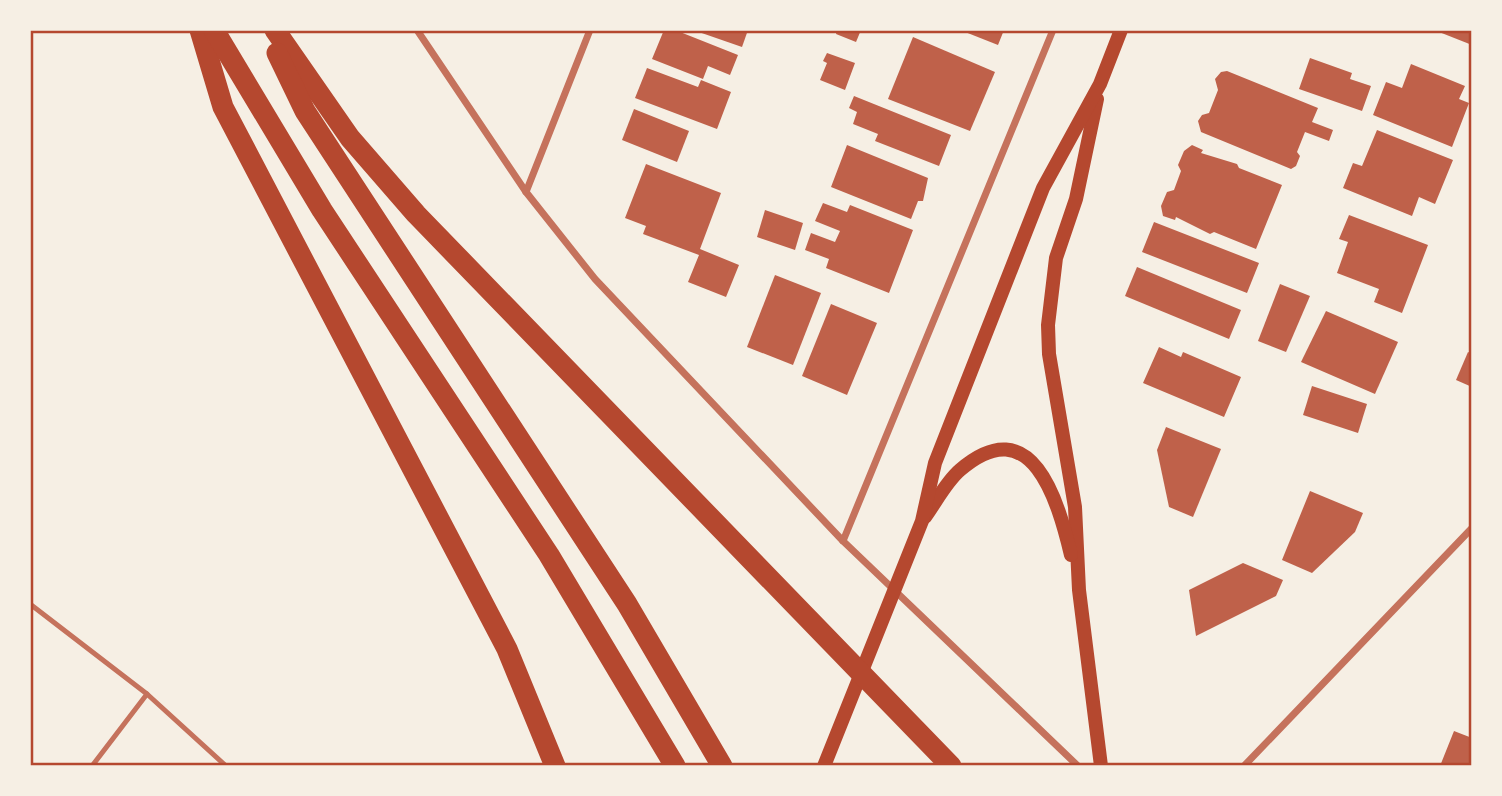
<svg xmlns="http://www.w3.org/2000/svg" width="1502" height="796" font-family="'Sofia Sans Condensed',sans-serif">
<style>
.building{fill:#bf614a}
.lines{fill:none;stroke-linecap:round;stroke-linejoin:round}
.service{stroke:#c5725c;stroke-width:5}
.minor{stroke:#c5725c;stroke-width:7}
.secondary{stroke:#b5482f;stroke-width:14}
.motorway{stroke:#b5482f;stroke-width:21}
.neatline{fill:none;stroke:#b5482f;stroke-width:2.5}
</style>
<rect width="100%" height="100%" fill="#f6efe4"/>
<g class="building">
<polygon points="664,30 675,30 738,55 730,75 708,66 703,79 652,59"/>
<polygon points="693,30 748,30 742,47"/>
<polygon points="837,30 861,30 856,42 836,34"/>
<polygon points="960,30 1004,30 998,45"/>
<polygon points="1434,30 1472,30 1472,45"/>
<polygon points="913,37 995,72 970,131 888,99"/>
<polygon points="827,53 855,63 845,90 820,80 827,63 823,61"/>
<polygon points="1310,58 1352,73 1350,79 1371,86 1362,111 1299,89"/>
<polygon points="1411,64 1465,86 1459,99 1469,103 1452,147 1373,115 1386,82 1402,88"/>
<polygon points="647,68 698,87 701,80 731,92 717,129 635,98"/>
<polygon points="1227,71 1318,108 1312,122 1333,130 1329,141 1305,132 1297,152 1300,156 1296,166 1291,169 1201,132 1198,121 1202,115 1209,113 1218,90 1215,79 1221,72"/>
<polygon points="854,96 951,135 939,166 875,141 878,134 853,124 857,112 849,108"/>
<polygon points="634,109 689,131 677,162 622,140"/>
<polygon points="1377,130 1453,160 1435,204 1419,197 1412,216 1343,188 1353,163 1362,166"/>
<polygon points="847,145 928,178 923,201 918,201 911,219 831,187"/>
<polygon points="1192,145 1203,150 1201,153 1237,164 1239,168 1282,185 1256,249 1214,232 1210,234 1176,217 1175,220 1163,216 1161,206 1167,192 1174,190 1181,171 1178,165 1184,151"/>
<polygon points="646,164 721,193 700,249 739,265 726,297 688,282 699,255 643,234 646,226 625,218"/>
<polygon points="823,203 847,212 850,205 913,230 889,293 826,268 829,259 805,250 811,233 835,242 840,231 815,221"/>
<polygon points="765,210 803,223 795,250 757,237"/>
<polygon points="1349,215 1428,245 1402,313 1374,302 1379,289 1337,273 1348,242 1339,239"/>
<polygon points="1154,222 1259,263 1247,293 1142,252"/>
<polygon points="1137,267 1241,310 1229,339 1125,296"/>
<polygon points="775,275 821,293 793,365 747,347"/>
<polygon points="1280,284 1310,296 1286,352 1258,341"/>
<polygon points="831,304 877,323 847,395 802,376"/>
<polygon points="1326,311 1398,342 1375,394 1301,362"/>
<polygon points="1159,347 1181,357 1183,352 1241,377 1224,417 1143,383"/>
<polygon points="1468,352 1472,354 1472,387 1456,380"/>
<polygon points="1312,386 1367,404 1358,433 1303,415"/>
<polygon points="1166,427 1221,449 1193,517 1169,507 1157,450"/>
<polygon points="1310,491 1363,513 1355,532 1312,573 1282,560"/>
<polygon points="1243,563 1283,580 1276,596 1196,636 1189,590"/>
<polygon points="1454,731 1472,738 1472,766 1440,766"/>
</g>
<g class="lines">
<g class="service">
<polyline points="30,604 147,694 226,766"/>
<polyline points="92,766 147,694"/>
</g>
<g class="minor">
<polyline points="417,30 526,192 595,279 843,541 1078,766"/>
<polyline points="526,192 590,30"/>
<polyline points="843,541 1053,30"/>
<polyline points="1244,766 1472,528"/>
</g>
<g class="secondary">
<polyline points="1097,99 1076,199 1056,258 1048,325 1049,354 1075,507 1079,590 1101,766"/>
<path d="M925,517C936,502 946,482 960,470C1032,408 1058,501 1071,555"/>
<polyline points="824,766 922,521 935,463 1043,188 1100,84 1121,30"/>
</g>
<g class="motorway">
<polyline points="200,30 223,107 507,649 555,766"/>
<polyline points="214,30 322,210 549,555 675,766"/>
<polyline points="275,30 350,138 416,214 951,766"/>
<polyline points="277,53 305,111 627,604 722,766"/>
</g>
</g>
<rect width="1502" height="796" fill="none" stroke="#f6efe4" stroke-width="63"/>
<rect x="32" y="32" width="1438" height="732" class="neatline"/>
</svg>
